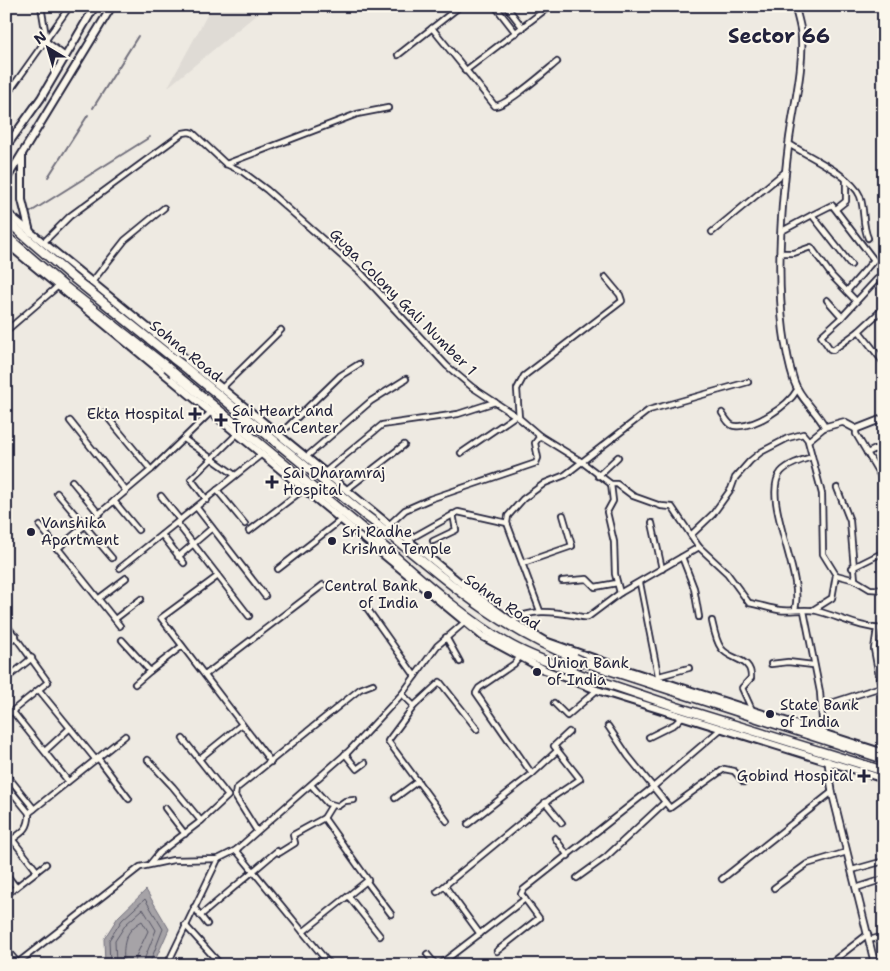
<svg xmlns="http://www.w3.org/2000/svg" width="890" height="971" font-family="'Shantell Sans',sans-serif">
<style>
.built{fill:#dfdbd5}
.water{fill:#a6a3a7;stroke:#716f7c}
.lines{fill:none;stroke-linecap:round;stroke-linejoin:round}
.shore{stroke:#575666;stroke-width:1}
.stream{stroke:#716f7c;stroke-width:2}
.minor-casing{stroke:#22223b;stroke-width:8}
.tertiary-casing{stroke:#22223b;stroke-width:9}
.secondary-casing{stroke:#22223b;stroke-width:10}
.trunk-casing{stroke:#22223b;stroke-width:11}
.minor{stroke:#fbf7ec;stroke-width:4.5}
.tertiary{stroke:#fbf7ec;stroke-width:5.5}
.secondary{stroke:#fbf7ec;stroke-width:6}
.trunk{stroke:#fbf7ec;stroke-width:8}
.trunk-bridge-casing{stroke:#22223b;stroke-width:11;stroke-linecap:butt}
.trunk-bridge{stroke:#fbf7ec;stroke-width:8}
.poi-dot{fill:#22223b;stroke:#fbf7ec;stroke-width:2}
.labels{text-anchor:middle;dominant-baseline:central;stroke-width:4;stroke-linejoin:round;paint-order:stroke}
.street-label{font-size:15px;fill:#22223b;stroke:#fbf7ec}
.poi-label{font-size:15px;fill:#22223b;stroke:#fbf7ec;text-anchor:start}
.district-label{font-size:20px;font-weight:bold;fill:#22223b;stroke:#fbf7ec}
</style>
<rect width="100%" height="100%" fill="#eeeae2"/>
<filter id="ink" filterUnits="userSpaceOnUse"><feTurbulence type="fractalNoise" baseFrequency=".02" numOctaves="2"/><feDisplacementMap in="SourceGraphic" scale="10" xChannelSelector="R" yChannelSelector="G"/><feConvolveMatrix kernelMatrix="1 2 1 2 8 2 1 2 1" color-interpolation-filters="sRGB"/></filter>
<g filter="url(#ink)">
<polygon class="built" points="212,6 267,6 168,87"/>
<polygon class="water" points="146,890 169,929 153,965 105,965 104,939 118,917"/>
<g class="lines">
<g class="shore">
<polyline points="110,965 109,940 122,920 145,899 163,929 149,965"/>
<polyline points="116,965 115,941 126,924 143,909 156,930 142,965"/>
<path d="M124,965C123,946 123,932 142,921L148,931L136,956L135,965"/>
</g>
<g class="stream">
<polyline points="93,108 138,36"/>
<polyline points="48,177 88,115"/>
<polyline points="29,213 150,137"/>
</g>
<g class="minor-casing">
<g id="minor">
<polyline points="41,6 47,42 65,56"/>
<polyline points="495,6 516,33"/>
<polyline points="506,6 523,28"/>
<path d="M432,28L495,106C508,105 546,71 557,62"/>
<polyline points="398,55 459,7"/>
<polyline points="465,71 550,6"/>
<polyline points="6,96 70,6"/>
<path d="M789,144C808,156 851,175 860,196C865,210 862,225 868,238"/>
<polyline points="226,164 357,114 388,108"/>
<polyline points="836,209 846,201 846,180"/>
<polyline points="812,215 832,205 874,260 847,291"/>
<polyline points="782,231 812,215 851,265"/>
<polyline points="712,232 786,171"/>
<path d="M44,242L70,216L183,133L189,132L193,133L226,164L243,172L267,190L361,273L447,366L472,387L519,418L540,436L582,462L611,484H617L633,496L661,506L672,507L699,547L727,573L749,603C759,605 769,608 779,610C789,612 806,608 817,611C840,617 860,628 884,629"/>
<polyline points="781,253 794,253 811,247 832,276 856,301"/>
<polyline points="877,279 842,317 821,336 830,349 833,350 859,331 884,308"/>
<polyline points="92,282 125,240 164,208"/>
<polyline points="827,300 842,317"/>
<polyline points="6,331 57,287"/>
<polyline points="859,331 884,363"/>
<polyline points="222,388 281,330"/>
<polyline points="104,413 151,470"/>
<path d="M722,413C725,417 729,426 735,426C755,428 788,406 797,390"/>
<polyline points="519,418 517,389 524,376 622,301 620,295 605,277"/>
<polyline points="70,421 126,491"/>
<polyline points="856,429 856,434 880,475 884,488"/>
<polyline points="279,435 340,376 359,364"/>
<polyline points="184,439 235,475"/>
<polyline points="461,453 515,416"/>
<polyline points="867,453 884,445"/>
<polyline points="306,457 371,401 406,379"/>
<polyline points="325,472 382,425 458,414 495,402"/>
<polyline points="598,476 618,457"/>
<polyline points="72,481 99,514"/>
<polyline points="611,484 613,501 607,512 614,542 615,574 620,593"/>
<polyline points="837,488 850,521 855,580"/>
<polyline points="217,490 245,524"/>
<polyline points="346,490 404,445"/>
<polyline points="57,493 112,558"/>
<polyline points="161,496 180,520"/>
<polyline points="207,500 191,479 238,433"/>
<polyline points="114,501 138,530"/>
<polyline points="197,508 265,596"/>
<polyline points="177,523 249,616"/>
<polyline points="652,523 662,569"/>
<polyline points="389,525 405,510 430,499 536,463 538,458 535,443 540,436"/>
<polyline points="40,526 120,626"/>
<polyline points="249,531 304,489"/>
<polyline points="162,535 184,563"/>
<polyline points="691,535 713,514 731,489 735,478 750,461 761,452 788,438 803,434 808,440"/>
<polyline points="408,540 458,512 507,523"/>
<polyline points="433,541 456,530 453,514"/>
<polyline points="57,549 151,470 212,411"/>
<polyline points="178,557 212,528"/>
<polyline points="682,557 694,588 699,617"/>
<polyline points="523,563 572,546 563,515"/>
<polyline points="120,568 262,454"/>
<polyline points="852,568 884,552"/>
<polyline points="278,569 341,520"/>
<polyline points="836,575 855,580 870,589 884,590"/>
<polyline points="218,576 161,618 271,762"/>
<polyline points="562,581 587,579 595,587 617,583"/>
<polyline points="640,583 659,680"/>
<polyline points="98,599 126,578"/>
<polyline points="364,604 415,676"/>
<path d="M795,609C805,576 760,497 781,472C788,464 802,460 812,457"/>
<polyline points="813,610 832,598 836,575 823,554 822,494 808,441 825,427"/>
<polyline points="540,611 507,523 508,516 523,499 545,483 565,475 649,410 748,382"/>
<polyline points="804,611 820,692 823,733"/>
<polyline points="115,619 141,599"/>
<path d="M511,621C532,609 550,611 573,615C579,616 582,618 588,617L620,593L699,547"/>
<path d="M712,621C714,630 716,641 721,648C730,661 752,657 751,678L742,688L752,710"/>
<polyline points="6,624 48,682 6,716"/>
<polyline points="446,637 460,662"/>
<polyline points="122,640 150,671 182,646"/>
<polyline points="6,644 16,636"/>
<polyline points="519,658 514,664 479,688 476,693 532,774"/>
<polyline points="771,664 788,662 813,665"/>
<polyline points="205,675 323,585"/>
<polyline points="659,676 689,668"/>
<polyline points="6,679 32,658"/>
<polyline points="135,684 150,671"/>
<polyline points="39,690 96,760"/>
<polyline points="402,694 414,706"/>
<polyline points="554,703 567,716 597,690"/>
<polyline points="822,706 881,687 874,649 877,629"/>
<polyline points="13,712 68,781"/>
<polyline points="608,726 628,756 670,808 724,769 734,771 744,782"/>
<polyline points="649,737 675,724 682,717"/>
<polyline points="45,751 70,728"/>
<polyline points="345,754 357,769 365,763"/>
<polyline points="98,758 129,799"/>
<polyline points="199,759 241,725"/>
<polyline points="148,760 173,787 201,821"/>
<polyline points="6,774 34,809"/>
<polyline points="6,785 29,813"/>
<polyline points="311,785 327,803 338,806 345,801 354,800"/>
<polyline points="395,798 418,781"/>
<polyline points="545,802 562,823"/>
<polyline points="165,808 185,834"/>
<polyline points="324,818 332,805"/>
<polyline points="447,821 388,741 414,706 440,682 477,729"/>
<polyline points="468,824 532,774 557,751"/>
<polyline points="257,831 235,796 236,789 360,689 373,684"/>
<polyline points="555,838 568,856"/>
<polyline points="12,839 37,871"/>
<path d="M6,844C20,833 30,831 29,813L125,736"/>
<polyline points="236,850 330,965"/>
<polyline points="150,864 159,853 201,821 228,796 183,739"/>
<polyline points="852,870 884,861"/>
<polyline points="6,874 16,887"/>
<polyline points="577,878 606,857 664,803"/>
<polyline points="722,879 832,792"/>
<polyline points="367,882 391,914"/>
<polyline points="445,886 480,934"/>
<polyline points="774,888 807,864 847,852"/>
<polyline points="856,888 884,879"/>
<polyline points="437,892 550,799 580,779 554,746 569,732"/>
<polyline points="6,895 46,864"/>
<polyline points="349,897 380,936"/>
<polyline points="194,907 207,924"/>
<polyline points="200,916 277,851 279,853 295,843 293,835 324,818 368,880 303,932"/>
<polyline points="185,925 221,965"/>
<polyline points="869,940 884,936"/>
<polyline points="6,949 17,962"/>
<polyline points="497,951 539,918 525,899"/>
<polyline points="427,954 436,965"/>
<polyline points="15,965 140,867 173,860 218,859 236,850 349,751 402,694 437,646 465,622"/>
<polyline points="167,965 218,859"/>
<polyline points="439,965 525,899 521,894 523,890 652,788 722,728"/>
<polyline points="828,965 868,934"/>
</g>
</g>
<g class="tertiary-casing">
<g id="tertiary">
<path d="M795,6C797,15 800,24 801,32C805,63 793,110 789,142C780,214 772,311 794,381C800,399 816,410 825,427L843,422L856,429L884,418"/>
<polyline points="828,761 832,792 875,965"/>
</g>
</g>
<g class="secondary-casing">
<g id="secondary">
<polyline points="6,147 41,98 95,6"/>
<polyline points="22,156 22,200 30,232"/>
<polyline points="6,180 112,6"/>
<polyline points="6,212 474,594 511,621 545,641 630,671 884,753"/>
<polyline points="6,243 482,636 545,670 597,690 884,779"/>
<polyline points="573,676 582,656"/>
</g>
</g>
<g class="trunk-casing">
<g id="trunk">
<polyline points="6,220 72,277 174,359"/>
<polyline points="6,236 64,286 167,367"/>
<polyline points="182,365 365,515"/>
<polyline points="174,373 357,524"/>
<path d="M377,524C442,577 496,627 575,658"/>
<path d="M368,533C411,569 458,615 507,643C527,655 548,662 570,670"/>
<polyline points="584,662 884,759"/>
<polyline points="579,674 677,707 884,771"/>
</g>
</g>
<use href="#minor" class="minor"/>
<use href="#tertiary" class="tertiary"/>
<use href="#secondary" class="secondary"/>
<use href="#trunk" class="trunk"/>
<g class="trunk-bridge-casing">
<g id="trunk-bridge">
<polyline points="174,359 182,365"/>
<polyline points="167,367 174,373"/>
<polyline points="365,515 377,524"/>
<polyline points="357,524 368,533"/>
<polyline points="575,658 584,662"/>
<polyline points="570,670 579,674"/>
</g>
</g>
<use href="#trunk-bridge" class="trunk-bridge"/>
</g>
</g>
<g class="poi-dot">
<path d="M192.5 406.5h5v5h5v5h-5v5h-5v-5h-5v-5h5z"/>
<path d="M218.5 412.5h5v5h5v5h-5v5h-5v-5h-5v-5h5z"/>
<path d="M269.5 474.5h5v5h5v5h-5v5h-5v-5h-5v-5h5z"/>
<circle cx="31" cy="532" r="5"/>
<circle cx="332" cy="541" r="5"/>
<circle cx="428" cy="595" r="5"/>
<circle cx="537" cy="672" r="5"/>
<circle cx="770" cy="714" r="5"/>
<path d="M861.5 768.5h5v5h5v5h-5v5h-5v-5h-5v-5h5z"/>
</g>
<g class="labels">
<g class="street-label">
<text transform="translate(403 302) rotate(45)">Guga Colony Gali Number 1</text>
<text transform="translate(186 351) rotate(39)">Sohna Road</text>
<text transform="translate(502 602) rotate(34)">Sohna Road</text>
</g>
<g class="poi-label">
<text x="232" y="411">Sai Heart and<tspan x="232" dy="17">Trauma Center</tspan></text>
<text x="184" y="414" text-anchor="end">Ekta Hospital</text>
<text x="283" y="473">Sai Dharamraj<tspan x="283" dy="17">Hospital</tspan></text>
<text x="41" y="523">Vanshika<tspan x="41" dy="17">Apartment</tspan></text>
<text x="342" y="532">Sri Radhe<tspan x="342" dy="17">Krishna Temple</tspan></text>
<text x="418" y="586" text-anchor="end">Central Bank<tspan x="418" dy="17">of India</tspan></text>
<text x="547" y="663">Union Bank<tspan x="547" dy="17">of India</tspan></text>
<text x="780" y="705">State Bank<tspan x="780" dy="17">of India</tspan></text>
<text x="853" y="776" text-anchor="end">Gobind Hospital</text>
</g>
<g class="district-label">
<text x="779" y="36">Sector 66</text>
</g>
</g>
<rect width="890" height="971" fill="none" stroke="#fbf7ec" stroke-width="25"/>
<rect x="12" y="12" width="865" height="946" fill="none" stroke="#22223b" stroke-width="2" filter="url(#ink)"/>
<g transform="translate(48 48) rotate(322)" stroke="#fbf7ec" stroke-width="4" paint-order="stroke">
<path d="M0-4L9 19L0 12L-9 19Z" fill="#22223b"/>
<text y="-8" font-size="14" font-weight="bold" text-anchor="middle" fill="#22223b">N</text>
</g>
</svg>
